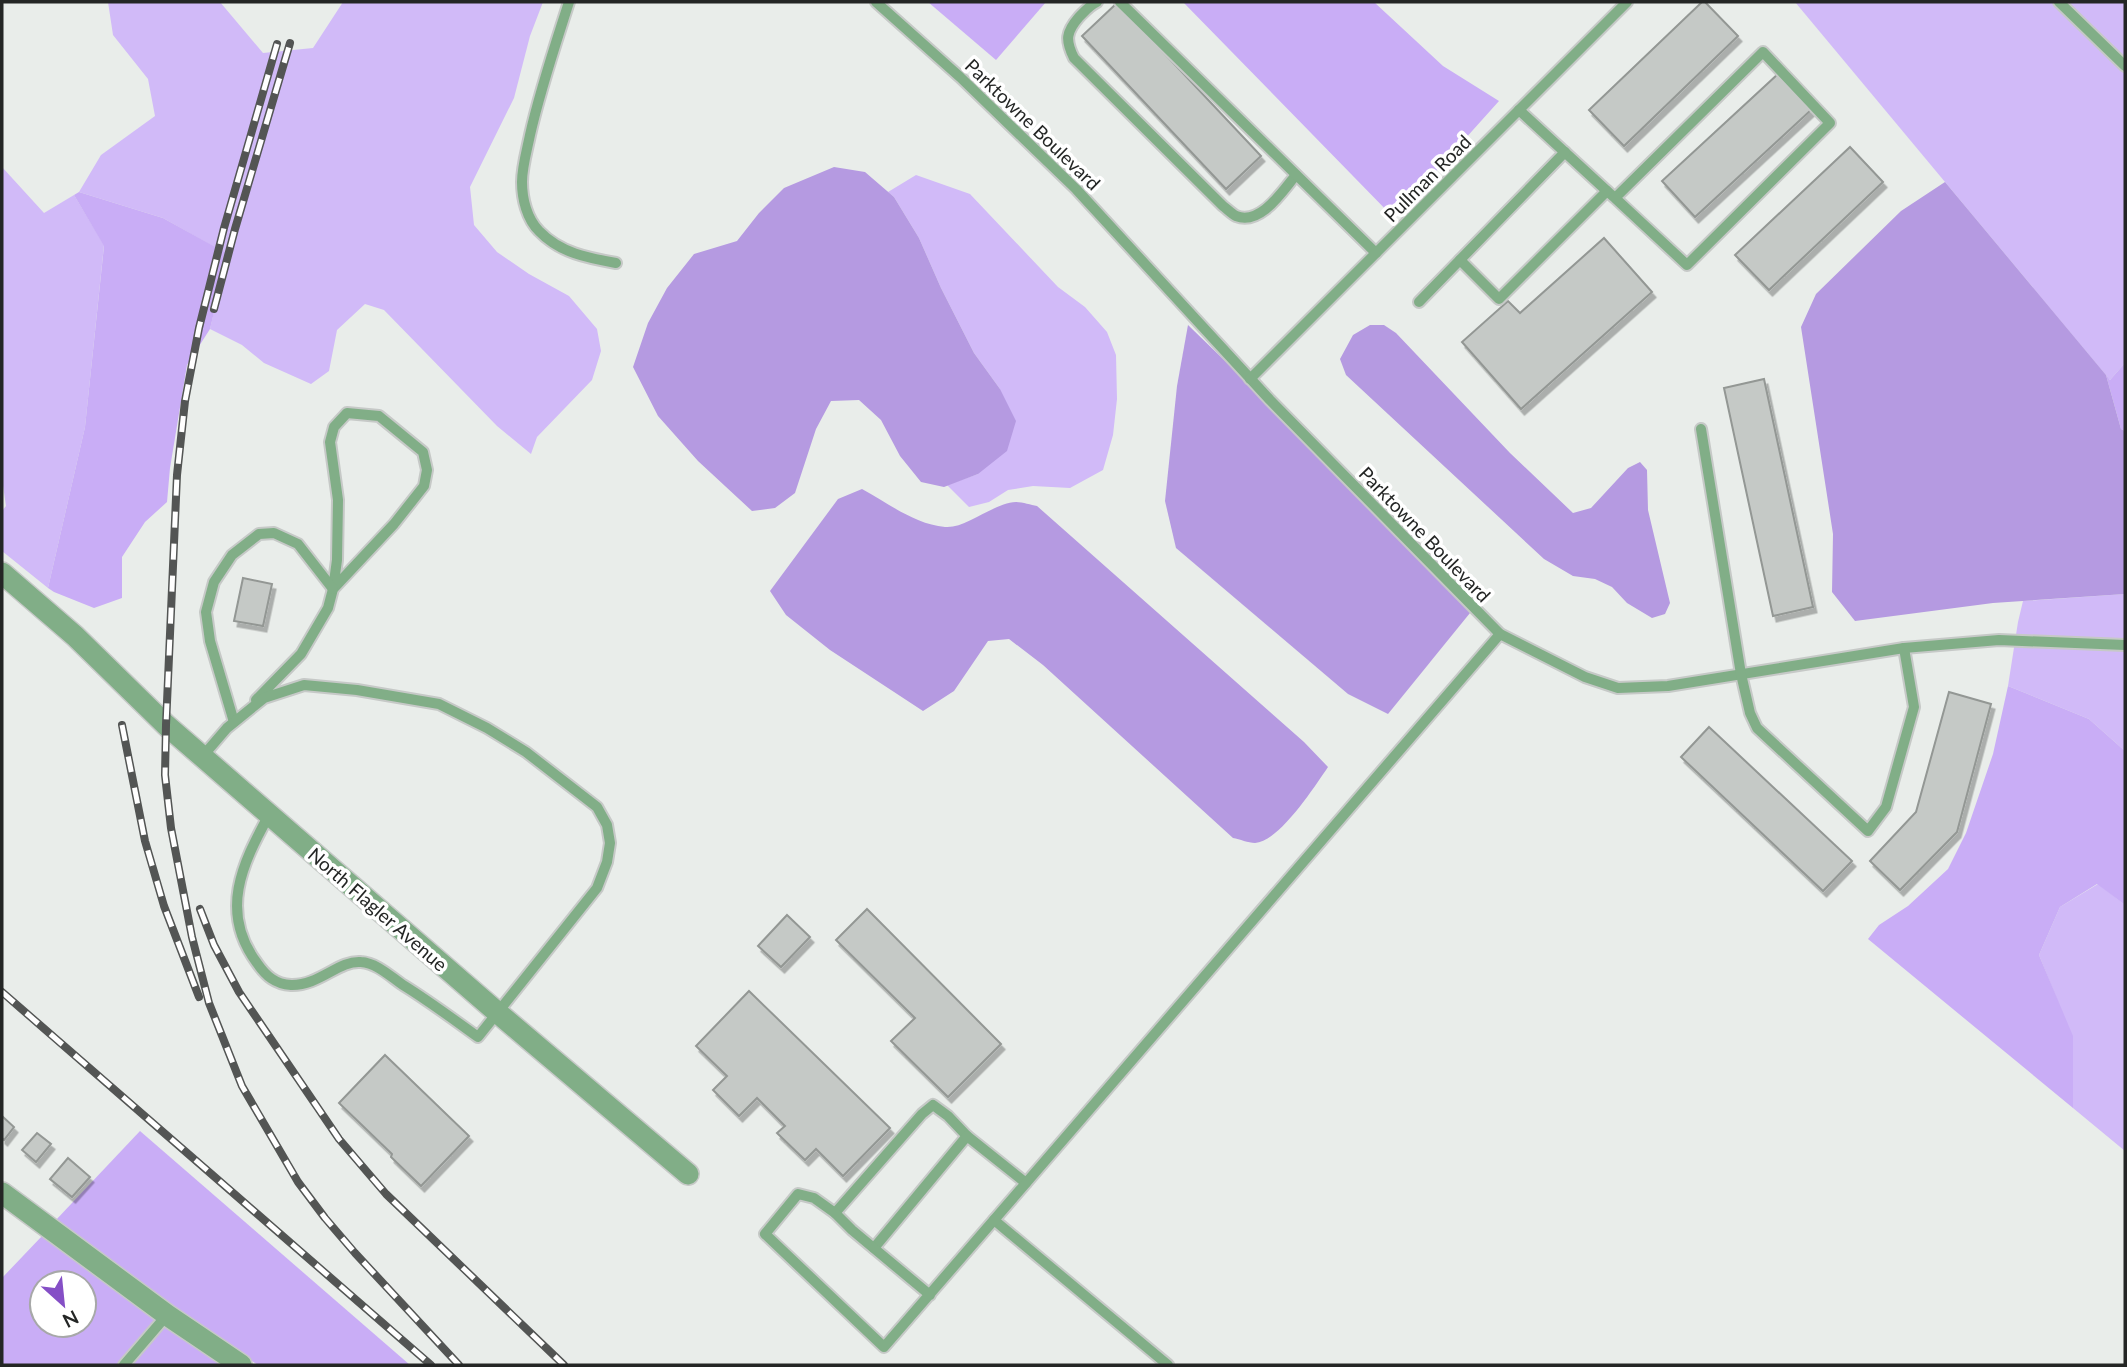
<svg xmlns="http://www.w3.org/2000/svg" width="2127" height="1367" font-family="Lato,sans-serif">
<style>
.green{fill:#d1baf8}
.forest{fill:#c9adf6;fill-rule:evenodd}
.water{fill:#b59ae1}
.building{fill:#c5c9c6;stroke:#939794;stroke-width:2;filter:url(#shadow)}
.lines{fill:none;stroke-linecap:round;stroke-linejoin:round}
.lane-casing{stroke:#c6c9c7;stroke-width:14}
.street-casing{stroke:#c6c9c7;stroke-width:24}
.lane{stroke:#81ae87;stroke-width:10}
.street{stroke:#81ae87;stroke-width:21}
.rail-casing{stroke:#535554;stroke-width:8}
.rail{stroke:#fff;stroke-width:5;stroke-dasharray:16;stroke-linecap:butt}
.labels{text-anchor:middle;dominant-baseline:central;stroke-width:7;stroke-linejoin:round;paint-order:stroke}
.street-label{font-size:19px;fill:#242625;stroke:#fff}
</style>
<defs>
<filter id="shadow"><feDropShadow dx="3.5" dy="5.5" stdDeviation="0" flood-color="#0004"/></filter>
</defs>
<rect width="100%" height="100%" fill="#e9edea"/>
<g class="green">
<polygon points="108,2 220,2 263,53 313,48 343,2 543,2 530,36 514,98 470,187 474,225 497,252 529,274 569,296 597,329 601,351 592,380 537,437 531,454 497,426 384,310 365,304 337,330 329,371 311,384 264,363 242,345 210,329 227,254 163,218 79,192 101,155 155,116 148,79 113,35"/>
<polygon points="1795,2 2125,2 2125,363 2110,380"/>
<polygon points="2,167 44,213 74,195 104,245 85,427 48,588 2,551 2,511 6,506 2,479"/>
<polygon points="916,175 970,194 1058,287 1085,307 1107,332 1116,355 1117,399 1113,435 1103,470 1070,488 1033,486 1008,490 989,502 969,507 947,485 978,474 1000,389 974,353 941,288 919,238 894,197 888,192"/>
<polygon points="2125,594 2125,751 2089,719 2008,686 2018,622 2023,601"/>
<polygon points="2098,884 2125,905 2125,1151 2073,1108 2072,1036 2039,955 2060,907"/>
</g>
<g class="forest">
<polygon points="928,2 1046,2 996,60"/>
<polygon points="1183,2 1374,2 1443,66 1499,101 1394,218"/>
<polygon points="79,192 163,218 228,254 210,329 187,365 170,468 167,502 145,522 122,557 122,598 94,608 54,592 48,588 85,427 104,246 74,195"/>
<polygon points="2125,363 2125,431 2121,429 2106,375 2110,380"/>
<polygon points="2008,686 2089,719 2125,751 2125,905 2097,884 2060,907 2039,955 2073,1036 2073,1108 1868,939 1879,925 1908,906 1948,869 1966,833 1993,754"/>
<polygon points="140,1131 410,1365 258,1365 171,1307 55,1221"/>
<path d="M43,1235L225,1365H2V1278ZM42,1283H84V1325H42Z"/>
</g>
<g class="water">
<polygon points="834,167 865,172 894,197 919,238 941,288 974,353 1000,389 1016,421 1007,451 978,474 944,487 921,482 900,456 881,420 859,400 831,401 816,429 795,493 775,508 752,511 698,461 658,416 633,367 648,323 667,288 694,254 737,241 759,213 784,188"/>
<polygon points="1945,182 2106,375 2121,429 2125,431 2125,594 1993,603 1855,621 1832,592 1833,534 1801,327 1816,294 1901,211"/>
<polygon points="1188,325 1459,587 1470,613 1388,714 1348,694 1176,548 1165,501 1177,386"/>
<polygon points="1370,325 1384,325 1396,333 1510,453 1573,513 1591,508 1628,468 1640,462 1647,470 1648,510 1670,603 1665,614 1652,618 1627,603 1612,587 1595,579 1573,576 1544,559 1346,375 1340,359 1353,335"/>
<path d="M862,489C888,503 914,524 945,527C966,529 993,503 1016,502C1023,502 1031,505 1037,506L1304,742L1328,767C1315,786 1279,842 1255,843C1248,843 1240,839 1233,838L1043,665L1009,639L988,641L954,691L923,711L830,650L786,615L770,591L838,499Z"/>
</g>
<g class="building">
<polygon points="1702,2 1705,2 1738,36 1624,146 1589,110"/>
<polygon points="1117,3 1261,156 1226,189 1082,36"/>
<polygon points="1778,74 1811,110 1695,217 1662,181"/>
<polygon points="1850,147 1883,182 1769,290 1735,255"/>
<polygon points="1604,238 1652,292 1521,409 1462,342 1508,301 1520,313"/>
<polygon points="1764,379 1813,607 1773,616 1724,388"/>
<polygon points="243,578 272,584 263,626 234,621"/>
<polygon points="1949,692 1991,704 1957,832 1900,890 1870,861 1916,812"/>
<polygon points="1709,727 1852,861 1823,891 1681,757"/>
<polygon points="867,909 1001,1044 948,1097 891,1041 915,1018 836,940"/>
<polygon points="787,915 810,937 781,967 758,946"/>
<polygon points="749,991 890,1128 843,1176 816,1149 805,1160 777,1133 785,1126 757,1098 739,1116 713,1090 727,1076 696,1046"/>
<polygon points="385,1055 469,1136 421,1186 391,1157 392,1154 339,1103"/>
<polygon points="2,1116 14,1127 4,1140 2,1138"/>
<polygon points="37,1133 51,1144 36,1162 22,1150"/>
<polygon points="68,1158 90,1177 72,1197 50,1179"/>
</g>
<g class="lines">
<g class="lane-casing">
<g id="lane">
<path d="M569,2C555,46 540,90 530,135C527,150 522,167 522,182C522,199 527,219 539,231C560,253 588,258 616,263"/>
<polyline points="876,2 960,77 1076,189 1270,400 1500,634 1585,677 1618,688 1668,686 1904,648 1999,640 2125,645"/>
<path d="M1097,2C1090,5 1085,11 1079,17C1066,32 1065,40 1074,58L1223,206C1227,209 1232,214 1236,216C1261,226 1283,190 1296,175"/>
<polyline points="1120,2 1376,253"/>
<polyline points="2059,2 2125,66"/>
<polyline points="1519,110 1607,191 1615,198 1687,265 1830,123 1763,52 1615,198"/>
<polyline points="1460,260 1499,299 1607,191"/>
<polyline points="1419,302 1565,152"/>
<polyline points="1250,379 1627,2"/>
<polyline points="1701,429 1741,674 1750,713 1757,728 1868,831 1886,807 1914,707 1904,648"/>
<polyline points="256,700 301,654 328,608 333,589 394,524 424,486 427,470 423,452 379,416 347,413 334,427 330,442 338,500 337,560 333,589"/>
<polyline points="237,719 234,722 210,641 206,612 214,582 232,555 259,534 274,533 298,544 333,589"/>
<path d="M202,757L227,728L264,698L304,685L357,690L439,704L487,728L526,752L597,807L607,825L610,843L607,862L597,888L478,1037C453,1019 429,1001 403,985C391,977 377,963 361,962C339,960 319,986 291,985C275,984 266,976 257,963C219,912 242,864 269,815"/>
<polyline points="835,1213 922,1114 933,1105 948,1116 967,1136"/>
<polyline points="994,1220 1168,1365"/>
<polyline points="874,1248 967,1136 1026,1183"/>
<path d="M930,1295L852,1230L835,1213L814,1198L798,1194L765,1234L884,1347C931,1293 978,1238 1026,1183L1500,634"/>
<polyline points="124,1365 167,1315"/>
</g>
</g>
<g class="street-casing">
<g id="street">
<polyline points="2,573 75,636 166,725 498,1013 688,1174"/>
<polyline points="2,1193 167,1315 241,1365"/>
</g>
</g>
<use href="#lane" class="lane"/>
<use href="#street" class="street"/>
<g class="rail-casing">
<g id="rail">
<polyline points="277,44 224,228 199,328 185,401 177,475 166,725 165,775 171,828 192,937 209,1003 242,1086 298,1182 325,1218 355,1253 459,1365"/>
<polyline points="214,309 235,229 290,43"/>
<polyline points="122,725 145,841 164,906 199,997"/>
<polyline points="200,909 214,945 239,992 339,1139 386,1194 564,1365"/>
<polyline points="2,992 431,1365"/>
</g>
</g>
<use href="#rail" class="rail"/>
</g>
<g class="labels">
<g class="street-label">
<text transform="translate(1033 124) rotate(44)">Parktowne Boulevard</text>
<text transform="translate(1427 178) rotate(-45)">Pullman Road</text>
<text transform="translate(1425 534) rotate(46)">Parktowne Boulevard</text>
<text transform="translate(378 909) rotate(41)">North Flagler Avenue</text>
</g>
</g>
<rect width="2127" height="1367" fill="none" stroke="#242625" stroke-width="7"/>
<g transform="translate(63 1304) rotate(153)"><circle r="33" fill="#ffffff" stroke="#a7a8a8" stroke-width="2"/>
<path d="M0-5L12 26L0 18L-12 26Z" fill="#854fc6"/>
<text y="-10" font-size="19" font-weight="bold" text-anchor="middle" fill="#242625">N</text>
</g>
</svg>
